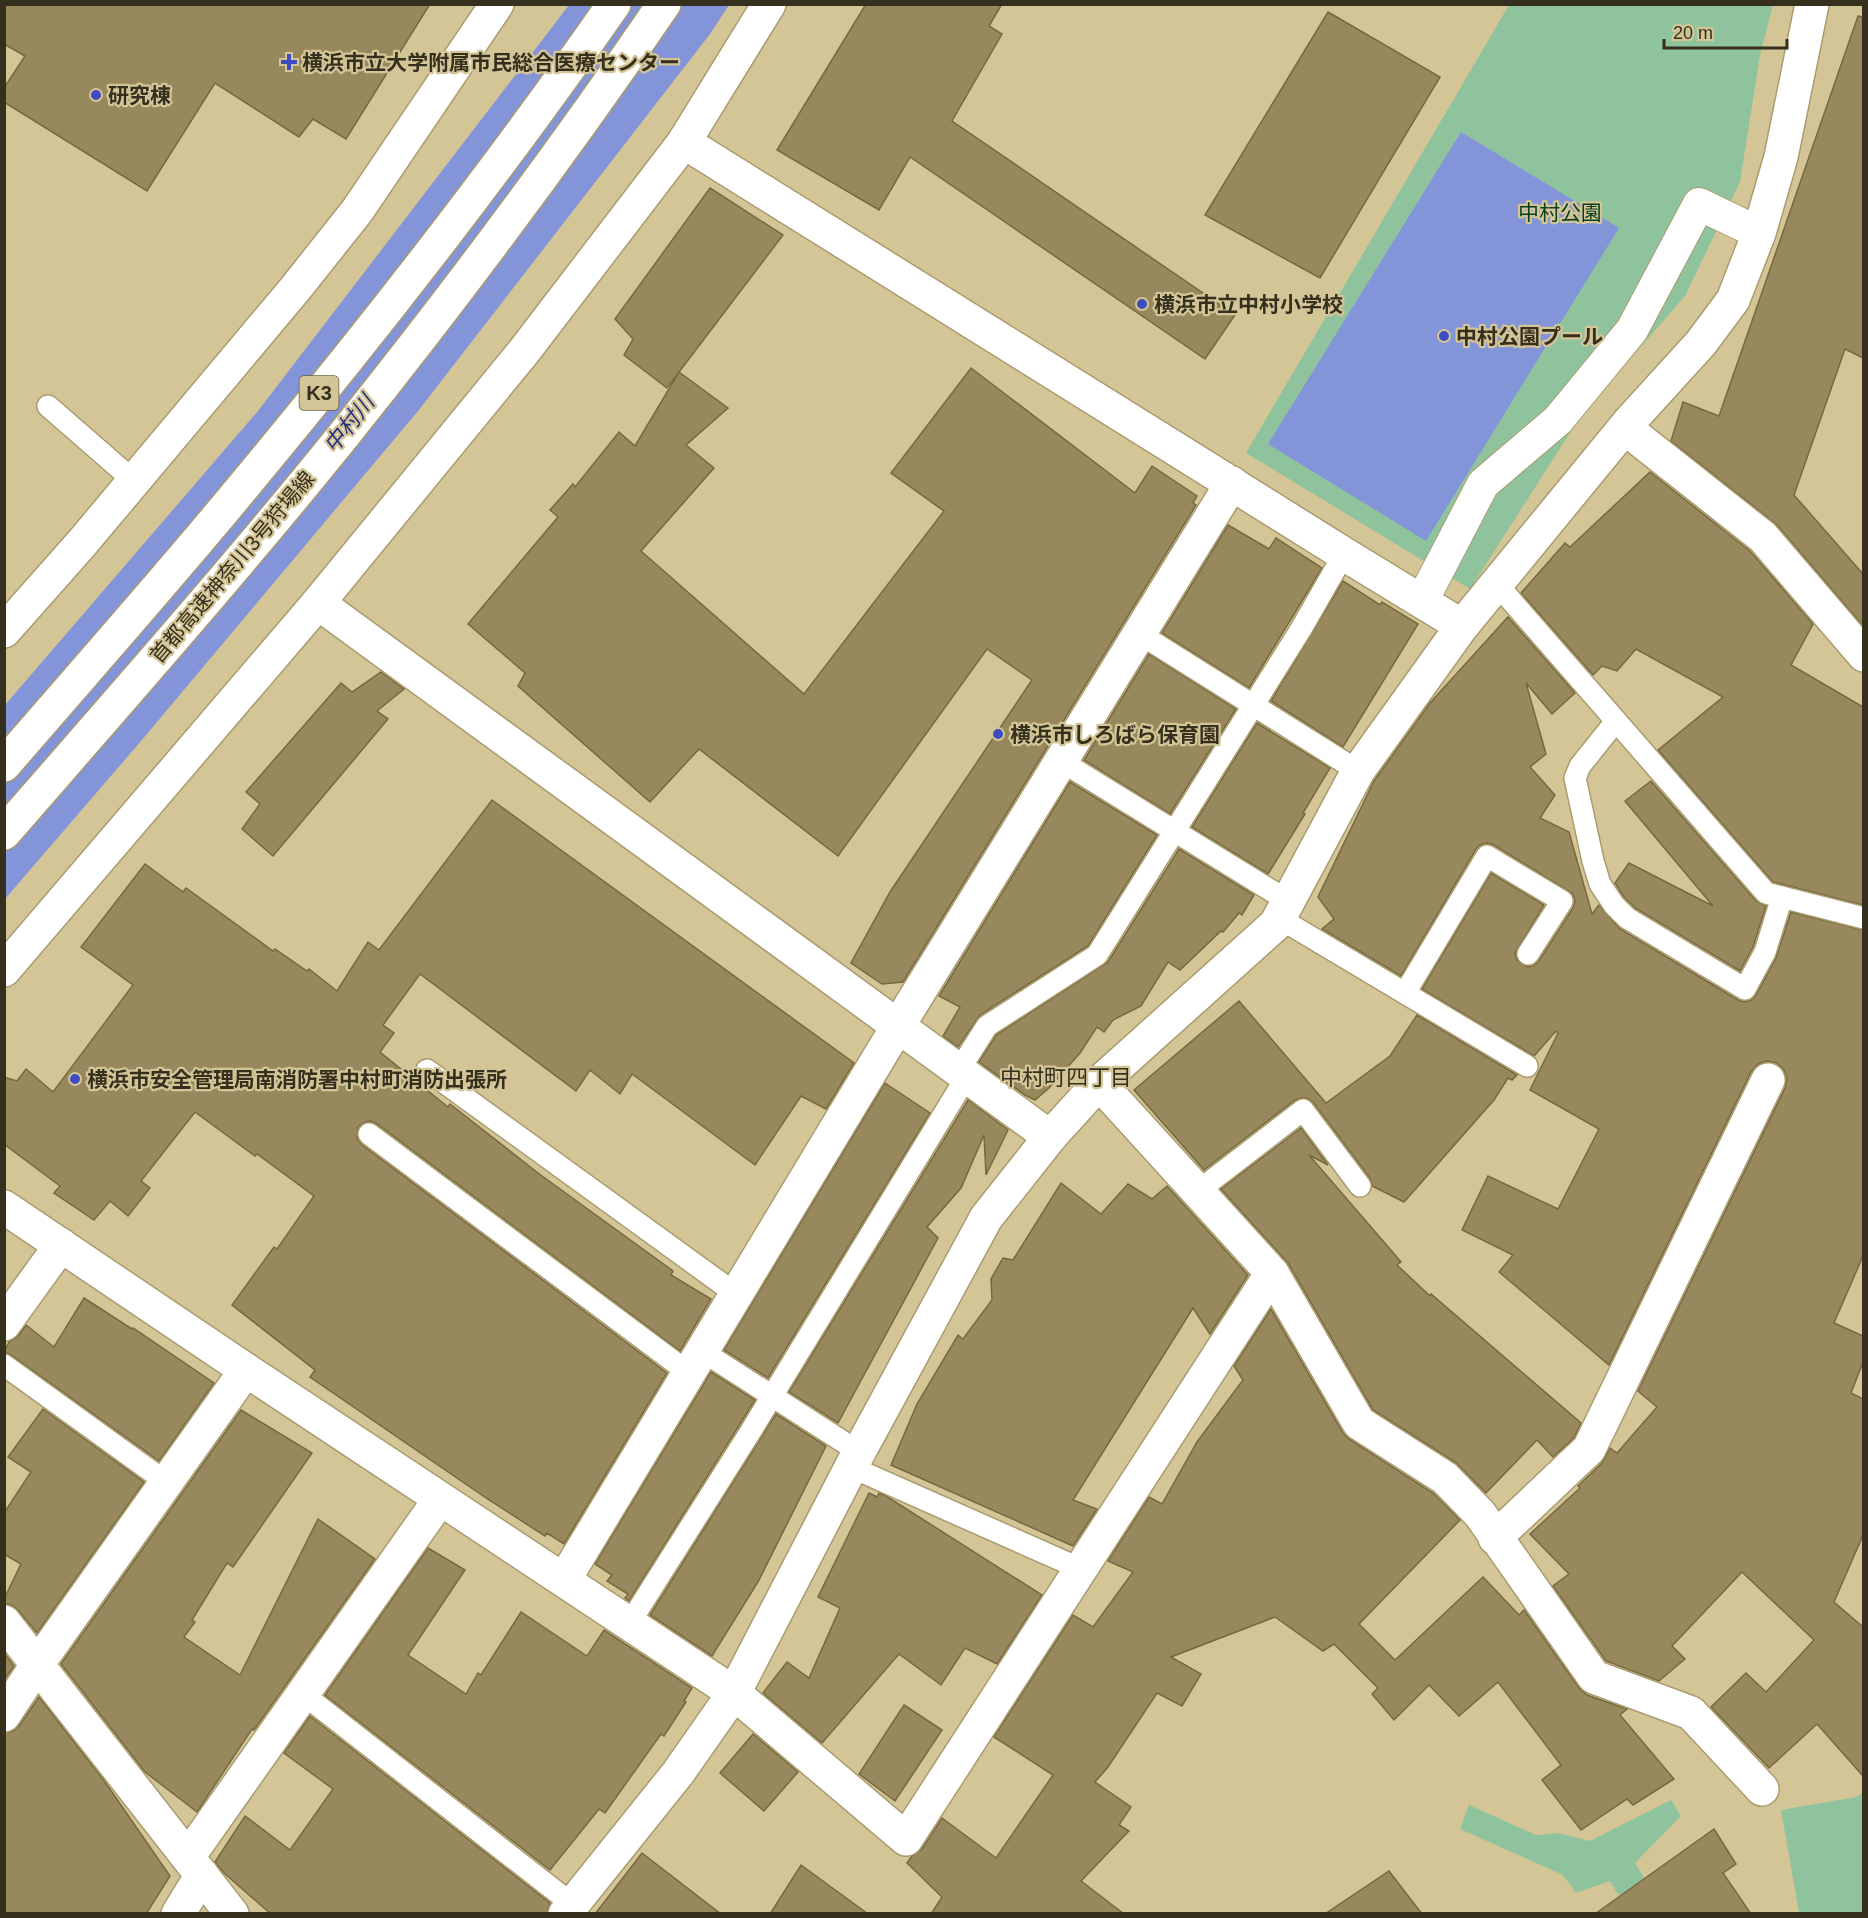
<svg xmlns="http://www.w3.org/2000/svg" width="1868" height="1918" font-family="Arial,'Noto Sans JP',sans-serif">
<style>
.green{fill:#8fc39d}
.water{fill:#8394d9}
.building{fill:#97895d;stroke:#77693e;stroke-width:1.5}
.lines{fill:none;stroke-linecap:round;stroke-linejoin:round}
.service-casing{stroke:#aa9c6f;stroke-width:24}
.pedestrian-casing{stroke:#aa9c6f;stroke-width:34}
.minor-casing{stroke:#aa9c6f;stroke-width:36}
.tertiary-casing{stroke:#aa9c6f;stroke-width:36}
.motorway-casing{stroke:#aa9c6f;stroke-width:36}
.service{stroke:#fff;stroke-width:21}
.pedestrian{stroke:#fff;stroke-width:32}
.minor{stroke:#fff;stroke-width:33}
.tertiary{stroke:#fff;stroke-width:33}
.motorway{stroke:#fff;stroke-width:33}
.poi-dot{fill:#3e4cbf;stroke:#d4c597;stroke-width:2}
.labels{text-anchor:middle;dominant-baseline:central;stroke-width:4.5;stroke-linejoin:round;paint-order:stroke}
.shield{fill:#d4c597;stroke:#655c42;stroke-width:1.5}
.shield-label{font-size:20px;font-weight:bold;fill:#352f1d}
.poi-label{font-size:21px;font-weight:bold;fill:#352f1d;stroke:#d4c597;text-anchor:start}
.park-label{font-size:21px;fill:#06401f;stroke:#d4c597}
.street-label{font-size:21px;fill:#352f1d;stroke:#d4c597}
.water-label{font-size:22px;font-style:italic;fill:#273080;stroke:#d4c597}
.neighbourhood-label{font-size:22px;fill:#352f1d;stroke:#d4c597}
</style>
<rect width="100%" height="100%" fill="#d4c597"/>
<g class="green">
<polygon points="1509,5 1773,5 1760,55 1740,182 1685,296 1582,414 1470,589 1246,453"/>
<polygon points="1863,1792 1863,1913 1799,1913 1781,1810 1856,1797"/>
<polygon points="1671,1800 1681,1816 1635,1863 1666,1913 1630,1913 1610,1881 1576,1893 1563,1875 1460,1829 1469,1805 1536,1835 1558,1833 1590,1841"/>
</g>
<g class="water">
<polygon points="569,5 729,5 710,34 418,411 141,741 5,899 5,705 258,411"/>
<polygon points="1461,132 1619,228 1426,541 1268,444"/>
</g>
<g class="building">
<polygon points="4,4 430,4 346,139 313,119 299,137 215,83 147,191 4,102 4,88 25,56 4,44"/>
<polygon points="866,4 1002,4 989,26 1002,34 952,121 1235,315 1205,359 910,157 879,210 777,150"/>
<polygon points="1328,12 1440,77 1320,278 1205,215"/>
<polygon points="1858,16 1863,17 1863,358 1845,349 1794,495 1863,574 1863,626 1777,525 1671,441 1683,402 1719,416"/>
<polygon points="710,188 783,235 667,388 624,355 633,339 615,319"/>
<polygon points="971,368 1135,493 1152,466 1197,496 1193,503 1196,505 903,982 882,984 851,963 890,892 1032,680 987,649 838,856 699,749 650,802 518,686 525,673 468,624 558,517 550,510 573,484 575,487 619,432 635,446 679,372 728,408 686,445 714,468 641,551 804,694 944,511 891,473"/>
<polygon points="1650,472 1750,551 1813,624 1791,665 1863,707 1863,905 1773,882 1658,750 1723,697 1636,649 1617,671 1602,666 1593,675 1521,593 1565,543 1570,547"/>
<polygon points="1228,525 1269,549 1276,538 1322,568 1249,688 1162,633"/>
<polygon points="1343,581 1380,605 1382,602 1418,624 1343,747 1271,701"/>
<polygon points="1508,617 1575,693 1552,714 1526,683 1546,754 1530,767 1555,795 1540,818 1569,832 1592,914 1599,905 1620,929 1738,1000 1744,1002 1751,1000 1756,995 1776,958 1791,912 1863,930 1863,1256 1834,1323 1863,1336 1863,1362 1851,1393 1863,1399 1863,1535 1834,1602 1863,1627 1863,1776 1817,1724 1769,1768 1711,1707 1746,1673 1766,1692 1814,1640 1742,1572 1672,1646 1685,1659 1659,1681 1606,1661 1553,1586 1569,1574 1530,1534 1580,1488 1578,1486 1602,1463 1610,1448 1617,1453 1657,1407 1638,1391 1785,1088 1787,1079 1784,1070 1777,1063 1767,1061 1758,1064 1751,1072 1609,1365 1499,1272 1513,1255 1462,1230 1488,1176 1558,1209 1599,1129 1530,1090 1558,1033 1556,1031 1534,1056 1422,989 1491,873 1544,905 1515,953 1517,960 1527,967 1533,966 1539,961 1573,908 1575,901 1573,894 1494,845 1487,843 1480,845 1476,849 1401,976 1322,929 1334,919 1318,897 1374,781 1430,703"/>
<polygon points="1149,654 1236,709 1170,814 1084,760"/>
<polygon points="381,672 404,689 377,711 388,719 273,856 242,829 260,804 246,792 341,683 352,692"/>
<polygon points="1257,723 1330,768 1303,813 1305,814 1268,874 1192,827"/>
<polygon points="1651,781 1756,901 1766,906 1753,947 1740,971 1635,908 1624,897 1615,883 1629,863 1713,906 1625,801"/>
<polygon points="1070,782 1157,835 1088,946 980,1015 958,1047 943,1036 960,1007 939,996"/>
<polygon points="492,800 854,1063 826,1109 801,1096 755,1165 632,1074 620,1094 590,1070 576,1091 420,974 383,1025 394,1033 380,1052 448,1107 450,1104 538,1173 673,1271 671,1275 711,1299 680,1351 377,1124 371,1121 365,1122 358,1127 357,1138 361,1144 667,1373 564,1544 547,1533 545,1536 486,1498 310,1377 315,1370 232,1305 274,1247 277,1249 314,1196 257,1154 255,1156 195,1112 141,1181 150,1188 128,1216 110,1201 94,1220 54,1193 60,1186 4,1144 4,1077 17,1081 26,1069 53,1092 133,985 81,947 145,864 183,892 186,888 273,951 275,949 307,971 309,969 337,991 368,942 379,950"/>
<polygon points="1179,849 1254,895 1242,915 1239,913 1223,932 1221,931 1180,970 1168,962 1141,1006 1113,1020 1104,1032 1097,1027 1080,1053 1049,1088 1035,1100 1025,1095 979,1062 996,1035 1108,962"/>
<polygon points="1239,1001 1326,1103 1390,1056 1417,1015 1517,1075 1512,1080 1508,1078 1494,1100 1404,1202 1372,1186 1370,1178 1313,1102 1307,1098 1301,1098 1295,1100 1204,1170 1134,1090"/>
<polygon points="885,1083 930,1113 768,1378 724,1350"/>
<polygon points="968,1100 1008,1130 986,1175 984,1135 961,1188 927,1227 938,1238 838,1423 789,1392"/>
<polygon points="1301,1128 1328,1165 1309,1155 1401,1262 1397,1265 1430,1296 1431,1294 1581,1423 1574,1438 1553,1457 1537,1440 1486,1493 1455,1462 1373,1410 1288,1263 1221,1189"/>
<polygon points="1061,1183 1101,1214 1128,1184 1152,1199 1167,1186 1248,1275 1210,1334 1193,1308 1073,1500 1097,1509 1073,1546 891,1465 917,1404 958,1335 963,1339 992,1300 991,1279 1003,1258 1013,1260"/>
<polygon points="84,1298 132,1329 133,1328 214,1383 159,1461 11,1355 4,1352 9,1342 19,1335 26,1325 54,1347"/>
<polygon points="1271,1309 1343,1433 1349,1439 1433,1493 1460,1520 1359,1624 1395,1660 1483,1577 1519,1615 1524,1610 1579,1688 1587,1695 1627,1709 1620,1715 1674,1779 1633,1805 1627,1799 1581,1830 1542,1780 1561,1765 1498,1682 1459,1716 1429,1685 1394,1720 1372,1694 1378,1688 1334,1644 1323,1651 1275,1617 1171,1657 1201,1674 1182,1706 1157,1693 1108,1767 1095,1782 1131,1807 1119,1825 1129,1831 1081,1881 1124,1914 931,1914 942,1897 907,1863 912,1856 922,1849 942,1818 996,1858 1053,1775 994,1737 1073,1615 1093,1627 1133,1572 1108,1561 1149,1497 1162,1504 1197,1442 1243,1380 1234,1366"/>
<polygon points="711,1372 755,1400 629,1601 625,1598 628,1594 607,1581 612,1575 595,1564"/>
<polygon points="43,1409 144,1482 37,1633 18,1610 12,1605 4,1604 4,1599 21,1564 4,1554 4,1513 31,1472 8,1457"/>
<polygon points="241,1410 312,1453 233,1567 227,1563 192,1620 195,1622 184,1637 240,1675 318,1519 375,1559 254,1730 252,1729 197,1812 145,1772 61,1664"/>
<polygon points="776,1414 826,1446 758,1582 712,1656 650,1615"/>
<polygon points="869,1493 877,1497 879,1493 886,1496 1042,1595 997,1664 965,1648 941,1685 899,1654 822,1743 763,1693 787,1662 809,1678 840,1608 818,1597"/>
<polygon points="428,1548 465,1570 408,1655 466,1694 478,1673 481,1675 521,1612 587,1656 604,1630 692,1688 684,1701 686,1702 664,1736 661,1734 605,1813 599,1809 550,1870 325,1695"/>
<polygon points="4,1653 14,1666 4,1680"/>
<polygon points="39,1697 105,1782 170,1876 146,1914 4,1914 4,1733 13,1731 19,1726"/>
<polygon points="904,1705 942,1730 895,1801 859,1774"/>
<polygon points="310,1716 550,1903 547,1914 271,1914 224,1873 215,1862 245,1816 290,1850 333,1789 284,1753"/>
<polygon points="753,1734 798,1772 764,1811 720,1773"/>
<polygon points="1714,1829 1736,1864 1723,1873 1751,1914 1595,1914"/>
<polygon points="642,1853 721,1914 595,1914"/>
<polygon points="801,1865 868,1914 770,1914"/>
<polygon points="1389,1871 1422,1914 1325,1914"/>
</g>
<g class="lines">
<g class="service-casing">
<g id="service">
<polyline points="48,406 134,481"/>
<polyline points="1496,583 1766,893 1864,918"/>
<polyline points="1140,634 1358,771"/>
<polyline points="1616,721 1580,766 1575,778 1593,861 1600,884 1614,905 1627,918 1745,989 1765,952 1782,897"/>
<polyline points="1061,761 1288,901"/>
<polyline points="1279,918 1527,1066"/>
<polyline points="1405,993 1487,856 1562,901 1528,954"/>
<polyline points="427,1070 736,1294"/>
<polyline points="959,1070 987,1026 1097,955 1301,629 1344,554"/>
<polyline points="369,1134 689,1373"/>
<polyline points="1198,1191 1303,1110 1360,1186"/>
<polyline points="702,1351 859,1452"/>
<polyline points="4,1365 166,1482"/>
<polyline points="851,1467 1081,1569"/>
<polyline points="629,1624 749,1434 967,1076"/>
<polyline points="303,1694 572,1904"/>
</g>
</g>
<g class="pedestrian-casing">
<polyline id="pedestrian" points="1422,601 1483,484 1558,420 1632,330 1699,204 1759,233"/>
</g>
<g class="minor-casing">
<g id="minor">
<polyline points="684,142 1344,554 1462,626"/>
<polyline points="1625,428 1763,537 1864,655"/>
<polyline points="318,603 1050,1137"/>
<polyline points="1099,1083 1272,1273 1359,1423 1445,1478 1480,1514 1594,1677 1691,1713 1762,1789"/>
<polyline points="4,1207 246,1370 734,1693 906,1839 1272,1273"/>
<polyline points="4,1324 61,1245"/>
<polyline points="1495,1538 1589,1449 1768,1080"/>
<polyline points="564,1580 898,1026 1232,483"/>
<polyline points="4,1622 232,1914"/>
<polyline points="4,1715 37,1665 246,1370"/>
<polyline points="188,1857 440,1499"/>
<polyline points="178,1914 202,1875"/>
<polyline points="565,1914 678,1773 734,1693 859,1452 986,1218 1050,1137 1099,1083 1276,924 1358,771 1462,626 1630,421 1701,343 1733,300 1759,233 1781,157 1812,4"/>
</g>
</g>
<g class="tertiary-casing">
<g id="tertiary">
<polyline points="4,631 82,543 295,289 357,211 497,4"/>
<polyline points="4,970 318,603 525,350 684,142 769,4"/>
</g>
</g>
<g class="motorway-casing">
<g id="motorway">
<path d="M4,765C85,671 168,578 247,482C375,328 499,169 614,4"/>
<path d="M4,833C118,702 234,571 343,436C455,296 563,152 664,4"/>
</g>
</g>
<use href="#service" class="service"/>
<use href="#pedestrian" class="pedestrian"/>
<use href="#minor" class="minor"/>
<use href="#tertiary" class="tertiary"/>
<use href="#motorway" class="motorway"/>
</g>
<g class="poi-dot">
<path d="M286 53h6v6h6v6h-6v6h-6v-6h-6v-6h6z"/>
<circle cx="96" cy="95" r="6"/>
<circle cx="1142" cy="304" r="6"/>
<circle cx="1444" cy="336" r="6"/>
<circle cx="998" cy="734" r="6"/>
<circle cx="75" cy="1079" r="6"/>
</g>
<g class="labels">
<rect class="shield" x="299.5" y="376" width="39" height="34" rx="4.5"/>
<g class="shield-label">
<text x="319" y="393">K3</text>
</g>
<g class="poi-label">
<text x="302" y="62">横浜市立大学附属市民総合医療センター</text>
<text x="108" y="95">研究棟</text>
<text x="1154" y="304">横浜市立中村小学校</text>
<text x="1456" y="336">中村公園プール</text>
<text x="1010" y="734">横浜市しろばら保育園</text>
<text x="87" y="1079">横浜市安全管理局南消防署中村町消防出張所</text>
</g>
<g class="park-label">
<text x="1560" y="212">中村公園</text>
</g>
<g class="street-label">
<text transform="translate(232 567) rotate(-50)">首都高速神奈川3号狩場線</text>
</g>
<g class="water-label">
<text transform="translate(349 424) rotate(-52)">中村川</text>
</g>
<g class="neighbourhood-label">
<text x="1066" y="1077">中村町四丁目</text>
</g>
</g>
<rect width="1868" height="1918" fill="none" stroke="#352f1d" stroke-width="12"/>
<path d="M1664 39v9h123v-9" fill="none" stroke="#352f1d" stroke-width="3"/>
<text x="1673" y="39" font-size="18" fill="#352f1d" stroke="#d4c597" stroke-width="4.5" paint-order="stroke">20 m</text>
</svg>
